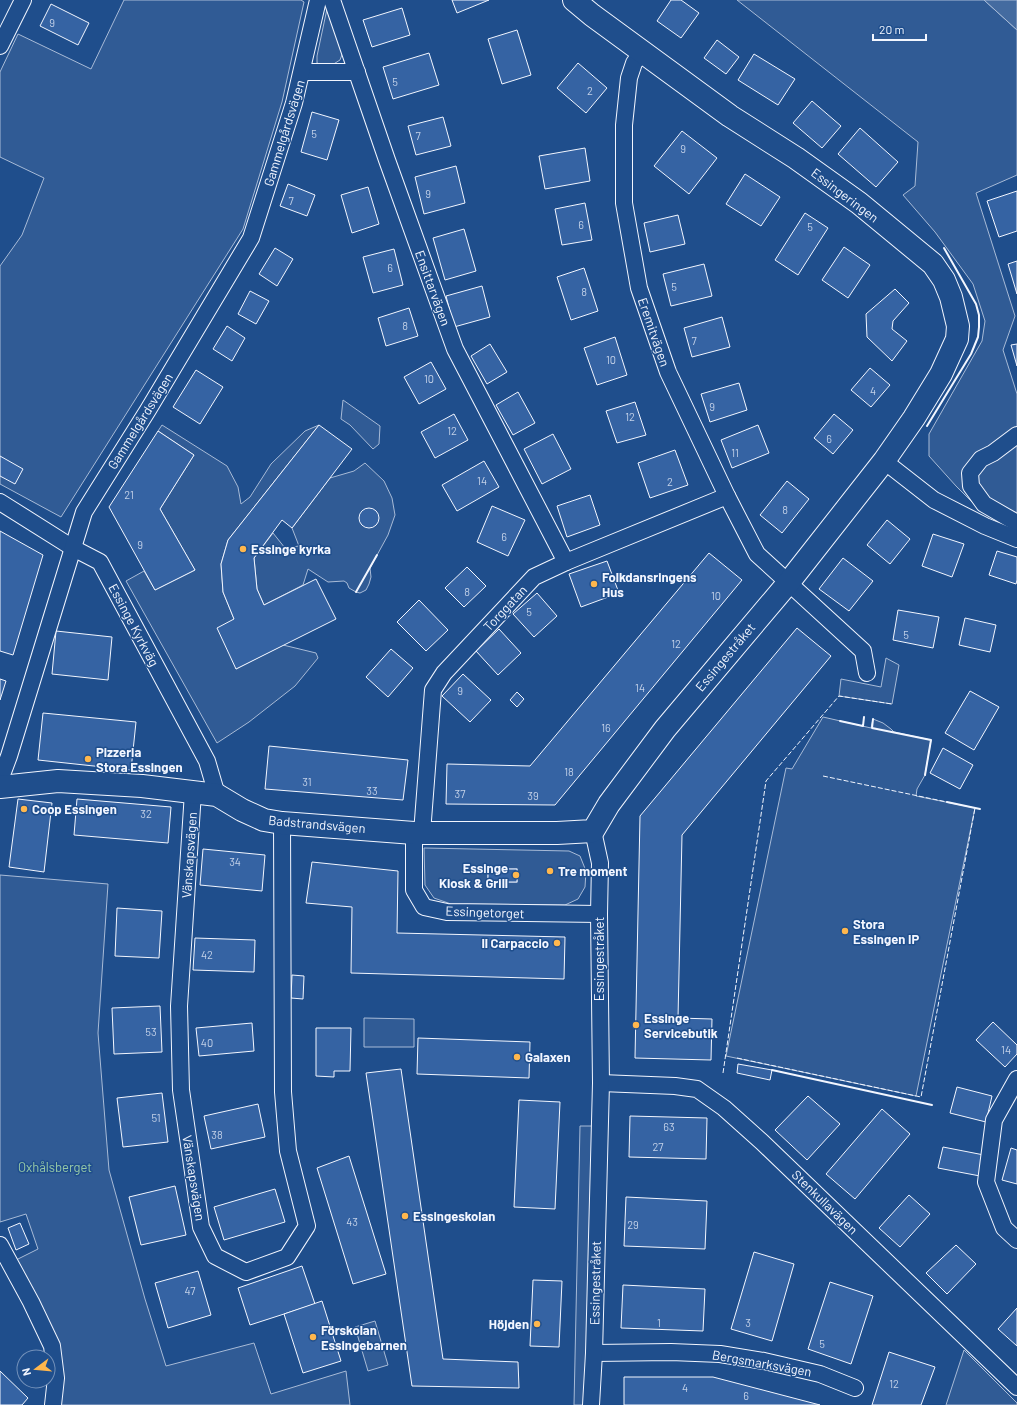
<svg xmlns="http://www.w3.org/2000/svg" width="1017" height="1405" font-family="Barlow,sans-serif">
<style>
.built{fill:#305b95;stroke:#a8bbd7;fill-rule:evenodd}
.water{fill:#446ba0;stroke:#a8bbd7}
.building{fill:#3563a3;stroke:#f2f6ff}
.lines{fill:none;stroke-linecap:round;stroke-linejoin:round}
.street-casing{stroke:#f2f6ff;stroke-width:18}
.secondary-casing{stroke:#f2f6ff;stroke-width:24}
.street{stroke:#1f4e8c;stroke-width:16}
.secondary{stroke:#1f4e8c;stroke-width:22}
.fence{stroke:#f2f6ff;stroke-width:1;stroke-dasharray:5 2;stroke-linecap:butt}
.wall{stroke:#f2f6ff;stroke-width:2}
.poi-dot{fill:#ffb74d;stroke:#1f4e8c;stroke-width:1.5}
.labels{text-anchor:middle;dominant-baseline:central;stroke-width:3;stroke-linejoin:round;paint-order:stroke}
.number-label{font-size:11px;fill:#c3d1e8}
.street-label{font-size:13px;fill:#f2f6ff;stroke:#1f4e8c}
.poi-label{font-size:13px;font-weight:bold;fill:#f2f6ff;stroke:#1f4e8c;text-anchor:start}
.park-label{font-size:13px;fill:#97c8a6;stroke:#1f4e8c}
</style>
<rect width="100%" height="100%" fill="#1f4e8c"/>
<g class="built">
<polygon points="124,0 301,0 304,2 282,102 243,229 61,517 0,484 0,266 22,235 44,178 0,157 0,72 18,34 91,69"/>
<polygon points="737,0 984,0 1017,30 1017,175 976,193 1015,316 1003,350 1017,394 1017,531 978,508 956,486 929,456 929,434 982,341 985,321 973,284 935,232 903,195 915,186 918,142"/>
<polygon points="328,4 343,52 340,60 332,65 323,65 317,63 317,56"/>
<polygon points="343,400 380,426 379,444 373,449 350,425 341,419"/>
<polygon points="162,425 227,466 238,487 241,504 250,497 271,464 305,431 319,425 228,540 221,564 223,592 234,619 236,669 283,645 316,653 318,658 295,686 249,722 217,743 126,581 144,571 155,590 195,570 160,509 194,455 158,431"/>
<polygon points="365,463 384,481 392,498 395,515 388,535 370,568 371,577 369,584 366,590 360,593 356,592 349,588 347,583 344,581 328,582 308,569 303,585 264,605 257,589 254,558 273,533 285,548 299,546 292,528 330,478 354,471"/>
<polygon points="886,658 899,665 892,704 839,696 841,679 881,687"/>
<polygon points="823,717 871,728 873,719 883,723 891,729 894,732 931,740 925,775 917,789 916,796 975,808 916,1096 726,1056 786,768 792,769"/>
<path d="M424,848L569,851L580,856L586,871L585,887L578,899L565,905L451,904L434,898L425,885ZM488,869H517V882H488Z"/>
<polygon points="0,875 108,884 98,1033 109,1170 145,1299 166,1366 254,1343 271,1394 346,1371 350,1405 59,1405 61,1397 16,1260 38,1249 26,1214 0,1222"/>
<polygon points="364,1018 414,1019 414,1047 364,1047"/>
<polygon points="580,1126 599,1126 589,1405 574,1405"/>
<polygon points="375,1321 388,1365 368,1371 355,1327"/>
<polygon points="964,1350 1017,1403 1017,1405 946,1405"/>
</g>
<polygon class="water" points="984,0 1017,0 1017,30"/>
<g class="building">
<polygon points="452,0 489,0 457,13"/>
<polygon points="671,0 681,0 699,13 681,38 657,21"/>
<polygon points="51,4 89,23 78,45 40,26"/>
<polygon points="402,8 410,35 372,47 363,20"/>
<polygon points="517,30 531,75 502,84 488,39"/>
<polygon points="717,40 739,57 726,74 704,58"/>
<polygon points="429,53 439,85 393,99 383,67"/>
<polygon points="754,54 795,79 778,105 738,80"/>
<polygon points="578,63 607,88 586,113 557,88"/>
<polygon points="812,101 841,126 822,148 793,123"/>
<polygon points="312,112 339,120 327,160 301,152"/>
<polygon points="443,117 451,146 416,155 408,126"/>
<polygon points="860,128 898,162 876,187 838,154"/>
<polygon points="682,131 717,158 689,194 654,166"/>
<polygon points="585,148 590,181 545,189 539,156"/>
<polygon points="456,166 465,203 424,214 415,177"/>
<polygon points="745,174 780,197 761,226 726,204"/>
<polygon points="288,184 315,195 307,216 280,206"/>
<polygon points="368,187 379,224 352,233 341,195"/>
<polygon points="1017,191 1017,231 999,237 987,201"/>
<polygon points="585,203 592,240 562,245 555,209"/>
<polygon points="805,213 828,228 798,275 775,260"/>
<polygon points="678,215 685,244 650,252 644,223"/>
<polygon points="464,229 476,271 445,280 433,238"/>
<polygon points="844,247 870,265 848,298 822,280"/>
<polygon points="275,248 293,259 277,286 259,274"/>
<polygon points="394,249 403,285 373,293 363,257"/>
<polygon points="1017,261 1017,294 1008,264"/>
<polygon points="704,264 712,296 671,306 663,274"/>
<polygon points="584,268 598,311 571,320 557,277"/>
<polygon points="482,286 490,317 454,327 446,296"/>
<polygon points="895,289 909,303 893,321 892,329 907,341 892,361 867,337 866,314"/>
<polygon points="250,291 269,301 256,324 238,314"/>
<polygon points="409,308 418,336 386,346 378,318"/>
<polygon points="722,317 730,347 692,357 684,328"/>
<polygon points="227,326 245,338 232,361 213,349"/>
<polygon points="615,337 627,375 597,385 584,348"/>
<polygon points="490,344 507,372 487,384 471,356"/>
<polygon points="1017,344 1017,366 1011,345"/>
<polygon points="431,362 446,389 419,404 404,377"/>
<polygon points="870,368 890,385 871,407 851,390"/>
<polygon points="196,370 223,387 200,424 173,407"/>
<polygon points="739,383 747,410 710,422 701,394"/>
<polygon points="518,392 535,423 513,435 496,405"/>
<polygon points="635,402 646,435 617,443 606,411"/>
<polygon points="454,414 468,440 435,458 421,432"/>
<polygon points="834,414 853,430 833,454 814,438"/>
<polygon points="319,425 352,449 292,528 282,520 254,558 257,589 264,605 316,579 336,619 236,669 217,628 234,619 223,592 221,564 228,540"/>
<polygon points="758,425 769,453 732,468 721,440"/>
<polygon points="158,431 194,455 160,509 195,570 155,590 109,507"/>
<polygon points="553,434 571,469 542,484 524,449"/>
<polygon points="675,450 688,485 650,498 638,463"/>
<polygon points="0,456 23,469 15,484 0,476"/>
<polygon points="484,461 499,487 457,511 442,485"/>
<polygon points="787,481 809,499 782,533 760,515"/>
<polygon points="590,495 600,525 567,537 557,506"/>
<polygon points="492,506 525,520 508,556 477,542"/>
<circle cx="369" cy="518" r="10"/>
<polygon points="887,520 910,539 890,564 867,545"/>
<polygon points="0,531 43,555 13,655 0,651"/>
<polygon points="933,534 964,544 952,577 922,566"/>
<polygon points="997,551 1017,557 1017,580 1016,584 989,575"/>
<polygon points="709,553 742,580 555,805 446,804 447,764 530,766"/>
<polygon points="843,558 873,581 849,611 819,589"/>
<polygon points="607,561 619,593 581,607 569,574"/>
<polygon points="467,567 486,586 464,607 445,588"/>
<polygon points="537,593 557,616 534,637 513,614"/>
<polygon points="419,600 448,630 426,651 397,622"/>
<polygon points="898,610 939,617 933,648 893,640"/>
<polygon points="965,618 996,625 990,652 959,645"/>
<polygon points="797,628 831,656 682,835 678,1018 712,1019 711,1060 635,1058 640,816"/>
<polygon points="499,629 521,653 498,675 476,651"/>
<polygon points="56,631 112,637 108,680 52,674"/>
<polygon points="391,649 413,668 388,697 366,677"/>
<polygon points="463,674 491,700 470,722 442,696"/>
<polygon points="0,679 6,681 0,700"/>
<polygon points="970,691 999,707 974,750 945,733"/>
<polygon points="517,692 524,699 517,707 510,700"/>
<polygon points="43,713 136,722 131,770 38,760"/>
<polygon points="269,746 408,760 403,800 265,789"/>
<polygon points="943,748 973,765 960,789 930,773"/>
<polygon points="18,799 52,803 44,872 9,867"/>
<polygon points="77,799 171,807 168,843 74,835"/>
<polygon points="203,849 265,855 262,891 200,885"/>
<polygon points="312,862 398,871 397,933 565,937 564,979 351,973 352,907 306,903"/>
<rect x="488" y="869" width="29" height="13"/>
<polygon points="117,908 162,911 159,958 115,956"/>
<polygon points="195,938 255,940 254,972 193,970"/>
<polygon points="292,975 304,976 303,999 291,998"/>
<polygon points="160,1006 162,1052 114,1054 112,1008"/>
<polygon points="993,1022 1017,1045 1017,1054 1005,1067 976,1040"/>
<polygon points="252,1023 254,1051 199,1056 196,1028"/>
<polygon points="316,1028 351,1028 350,1071 334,1071 334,1077 316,1076"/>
<polygon points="418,1038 530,1042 529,1078 417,1074"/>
<polygon points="738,1064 772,1070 770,1080 737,1073"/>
<polygon points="401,1069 443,1359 518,1362 519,1388 412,1386 366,1073"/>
<polygon points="957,1087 992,1096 986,1122 950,1113"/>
<polygon points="162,1093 168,1142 123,1147 117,1098"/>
<polygon points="808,1096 840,1124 807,1160 775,1130"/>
<polygon points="519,1100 560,1102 555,1209 514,1207"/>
<polygon points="258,1104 265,1137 211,1149 204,1116"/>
<polygon points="882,1109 910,1134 855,1199 826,1174"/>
<polygon points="630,1116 707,1118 706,1159 629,1157"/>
<polygon points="943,1147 984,1155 980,1176 938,1168"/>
<polygon points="1011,1148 1017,1150 1017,1184 1002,1180"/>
<polygon points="349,1156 386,1274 353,1284 317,1168"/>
<polygon points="175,1186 186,1235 141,1245 129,1197"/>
<polygon points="275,1189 285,1222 224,1240 214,1207"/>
<polygon points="909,1195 930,1214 900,1247 879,1228"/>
<polygon points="626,1197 707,1201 705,1249 624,1246"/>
<polygon points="20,1223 29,1244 16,1250 8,1228"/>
<polygon points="956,1245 976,1264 947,1294 926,1273"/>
<polygon points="754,1252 794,1264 772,1341 731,1329"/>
<polygon points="302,1266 315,1304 250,1325 238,1288"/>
<polygon points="198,1271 211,1315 168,1328 155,1283"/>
<polygon points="533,1280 562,1281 559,1347 530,1346"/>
<polygon points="830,1282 873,1296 851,1364 808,1349"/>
<polygon points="623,1285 705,1289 703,1331 621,1328"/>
<polygon points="322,1301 341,1361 303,1373 284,1314"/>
<polygon points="1017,1308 1017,1346 998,1329"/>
<polygon points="889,1352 935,1367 921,1405 872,1405"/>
<polygon points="0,1371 28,1398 22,1405 0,1405"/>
<polygon points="624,1377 713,1377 820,1405 624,1405"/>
</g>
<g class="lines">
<g class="street-casing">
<g id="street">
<polyline points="332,0 387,160 455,349 566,562"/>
<polyline points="0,46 23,0"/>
<polyline points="642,52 634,63 629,78 624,125 624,203 639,288 668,372 727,496 757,554 863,651 867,673"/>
<polyline points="302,72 357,72"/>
<polyline points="1017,435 993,453 981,459 970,473 971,486 984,504 1017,523"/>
<polyline points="884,461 934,500 985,526 1017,539"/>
<polyline points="0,502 73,548 100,562 207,761 217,795"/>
<polyline points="0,780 9,756 84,512 148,410 251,238 294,103 318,0"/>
<polyline points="193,792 179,1006 181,1090 201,1227 215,1256 246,1272 287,1257 307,1226 288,1151 283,1092 282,823"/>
<polyline points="414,833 414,890 424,907 447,912 599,914"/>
<polyline points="422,833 433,690 444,673 534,577 566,562 727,496"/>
<polyline points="1017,1079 994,1120 986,1182 1004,1228 1017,1240"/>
<polyline points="601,1083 675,1086 697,1089 724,1108 762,1142 1017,1387"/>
<polyline points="0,1245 31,1302 52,1346 56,1378 53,1405"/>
<polyline points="594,1353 671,1352 720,1354 764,1361 820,1374 855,1388"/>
<polyline points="591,1405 594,1353 601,1083 599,914 600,863 593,831"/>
</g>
</g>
<g class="secondary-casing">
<polyline id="secondary" points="0,787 58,781 142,786 217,795 242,810 264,820 282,823 414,833 557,833 593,831 609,804 665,729 789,582 884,461 914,418 941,374 957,339 958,326 951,297 944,280 933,264 859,203 796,158 730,116 592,15 574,0"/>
</g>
<use href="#street" class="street"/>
<use href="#secondary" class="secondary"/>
<g class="fence">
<polyline points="823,776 947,802"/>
<polyline points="737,1058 921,1097 975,808"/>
<polyline points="723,1073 766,781 839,696 892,704"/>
</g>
<g class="wall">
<polyline points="927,426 971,354 978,337 979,327 979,315 976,304 944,248"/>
<polyline points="356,592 377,555"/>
<polyline points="873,719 872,728 931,740 925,775"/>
<polyline points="840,721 863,726 864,717"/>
<polyline points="947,802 980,809"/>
<polyline points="772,1070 932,1105"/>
</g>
</g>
<g class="poi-dot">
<circle cx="243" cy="549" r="4"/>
<circle cx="594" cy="584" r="4"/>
<circle cx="88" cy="759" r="4"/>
<circle cx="24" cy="809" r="4"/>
<circle cx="550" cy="871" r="4"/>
<circle cx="516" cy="875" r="4"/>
<circle cx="845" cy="931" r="4"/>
<circle cx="557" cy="943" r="4"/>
<circle cx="636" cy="1025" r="4"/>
<circle cx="517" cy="1057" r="4"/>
<circle cx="405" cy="1216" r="4"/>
<circle cx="537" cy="1324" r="4"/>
<circle cx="313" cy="1337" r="4"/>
</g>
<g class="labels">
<g class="number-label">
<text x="52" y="22">9</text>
<text x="395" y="81">5</text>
<text x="590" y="90">2</text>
<text x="314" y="133">5</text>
<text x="418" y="135">7</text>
<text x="683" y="148">9</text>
<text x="428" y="193">9</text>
<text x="291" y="200">7</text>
<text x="581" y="224">6</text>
<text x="810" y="226">5</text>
<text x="390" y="267">6</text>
<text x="674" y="286">5</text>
<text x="584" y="291">8</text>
<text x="405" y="325">8</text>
<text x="694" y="340">7</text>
<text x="611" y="359">10</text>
<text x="429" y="378">10</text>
<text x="873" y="390">4</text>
<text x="712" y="406">9</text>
<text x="630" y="416">12</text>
<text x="452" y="430">12</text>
<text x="829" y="438">6</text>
<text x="735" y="452">11</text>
<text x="482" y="480">14</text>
<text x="670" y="481">2</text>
<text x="129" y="494">21</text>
<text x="785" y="509">8</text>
<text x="504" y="536">6</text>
<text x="140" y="544">9</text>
<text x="467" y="591">8</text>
<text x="716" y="595">10</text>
<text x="529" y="611">5</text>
<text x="906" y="634">5</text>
<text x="676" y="643">12</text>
<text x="640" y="687">14</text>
<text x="460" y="690">9</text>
<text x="606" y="727">16</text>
<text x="569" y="771">18</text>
<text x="307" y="781">31</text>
<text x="372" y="790">33</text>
<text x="460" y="793">37</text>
<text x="533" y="795">39</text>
<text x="146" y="813">32</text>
<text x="235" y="861">34</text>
<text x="207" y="954">42</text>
<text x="151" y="1031">53</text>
<text x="207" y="1042">40</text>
<text x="1006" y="1049">14</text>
<text x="156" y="1117">51</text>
<text x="669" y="1126">63</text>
<text x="217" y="1134">38</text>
<text x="658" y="1146">27</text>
<text x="352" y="1221">43</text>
<text x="633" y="1224">29</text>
<text x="190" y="1290">47</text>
<text x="659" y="1322">1</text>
<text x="748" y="1322">3</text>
<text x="822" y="1343">5</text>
<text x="894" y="1383">12</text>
<text x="685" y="1387">4</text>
<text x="746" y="1395">6</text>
</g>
<g class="street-label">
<text transform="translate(284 133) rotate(-73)">Gammelgårdsvägen</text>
<text transform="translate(845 195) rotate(37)">Essingeringen</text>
<text transform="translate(433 288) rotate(70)">Ensittarvägen</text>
<text transform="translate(654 332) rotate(71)">Eremitvägen</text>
<text transform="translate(140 421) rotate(-58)">Gammelgårdsvägen</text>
<text transform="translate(505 608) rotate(-47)">Torggatan</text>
<text transform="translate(134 625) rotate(62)">Essinge Kyrkväg</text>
<text transform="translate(725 657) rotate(-50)">Essingestråket</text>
<text transform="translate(317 824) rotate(5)">Badstrandsvägen</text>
<text transform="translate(189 855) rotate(-86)">Vänskapsvägen</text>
<text transform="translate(485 912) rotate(2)">Essingetorget</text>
<text transform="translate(599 959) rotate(-90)">Essingestråket</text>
<text transform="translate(194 1178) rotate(81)">Vänskapsvägen</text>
<text transform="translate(825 1202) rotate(44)">Stenkullavägen</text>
<text transform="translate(595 1283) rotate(-89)">Essingestråket</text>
<text transform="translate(762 1363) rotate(10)">Bergsmarksvägen</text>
</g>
<g class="poi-label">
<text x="251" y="549">Essinge kyrka</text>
<text x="602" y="577">Folkdansringens<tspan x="602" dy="15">Hus</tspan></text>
<text x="96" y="752">Pizzeria<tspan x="96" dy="15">Stora Essingen</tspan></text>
<text x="32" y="809">Coop Essingen</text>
<text x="508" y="868" text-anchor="end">Essinge<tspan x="508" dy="15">Kiosk &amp; Grill</tspan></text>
<text x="558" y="871">Tre moment</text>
<text x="853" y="924">Stora<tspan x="853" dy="15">Essingen IP</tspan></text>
<text x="549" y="943" text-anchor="end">Il Carpaccio</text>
<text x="644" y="1018">Essinge<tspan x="644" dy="15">Servicebutik</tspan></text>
<text x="525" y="1057">Galaxen</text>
<text x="413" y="1216">Essingeskolan</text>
<text x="529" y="1324" text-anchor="end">Höjden</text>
<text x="321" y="1330">Förskolan<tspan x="321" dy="15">Essingebarnen</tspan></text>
</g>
<g class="park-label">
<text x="55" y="1167">Oxhålsberget</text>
</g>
</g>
<g transform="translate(36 1369) rotate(254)"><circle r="19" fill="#1f4e8c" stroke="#7391ba"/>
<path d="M0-3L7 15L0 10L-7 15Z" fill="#ffb74d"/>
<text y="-6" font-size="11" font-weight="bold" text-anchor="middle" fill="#f2f6ff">N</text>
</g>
<path d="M873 34v6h53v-6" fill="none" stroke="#f2f6ff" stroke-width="2"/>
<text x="879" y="34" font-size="12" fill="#f2f6ff" stroke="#1f4e8c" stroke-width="3" paint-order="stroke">20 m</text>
</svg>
